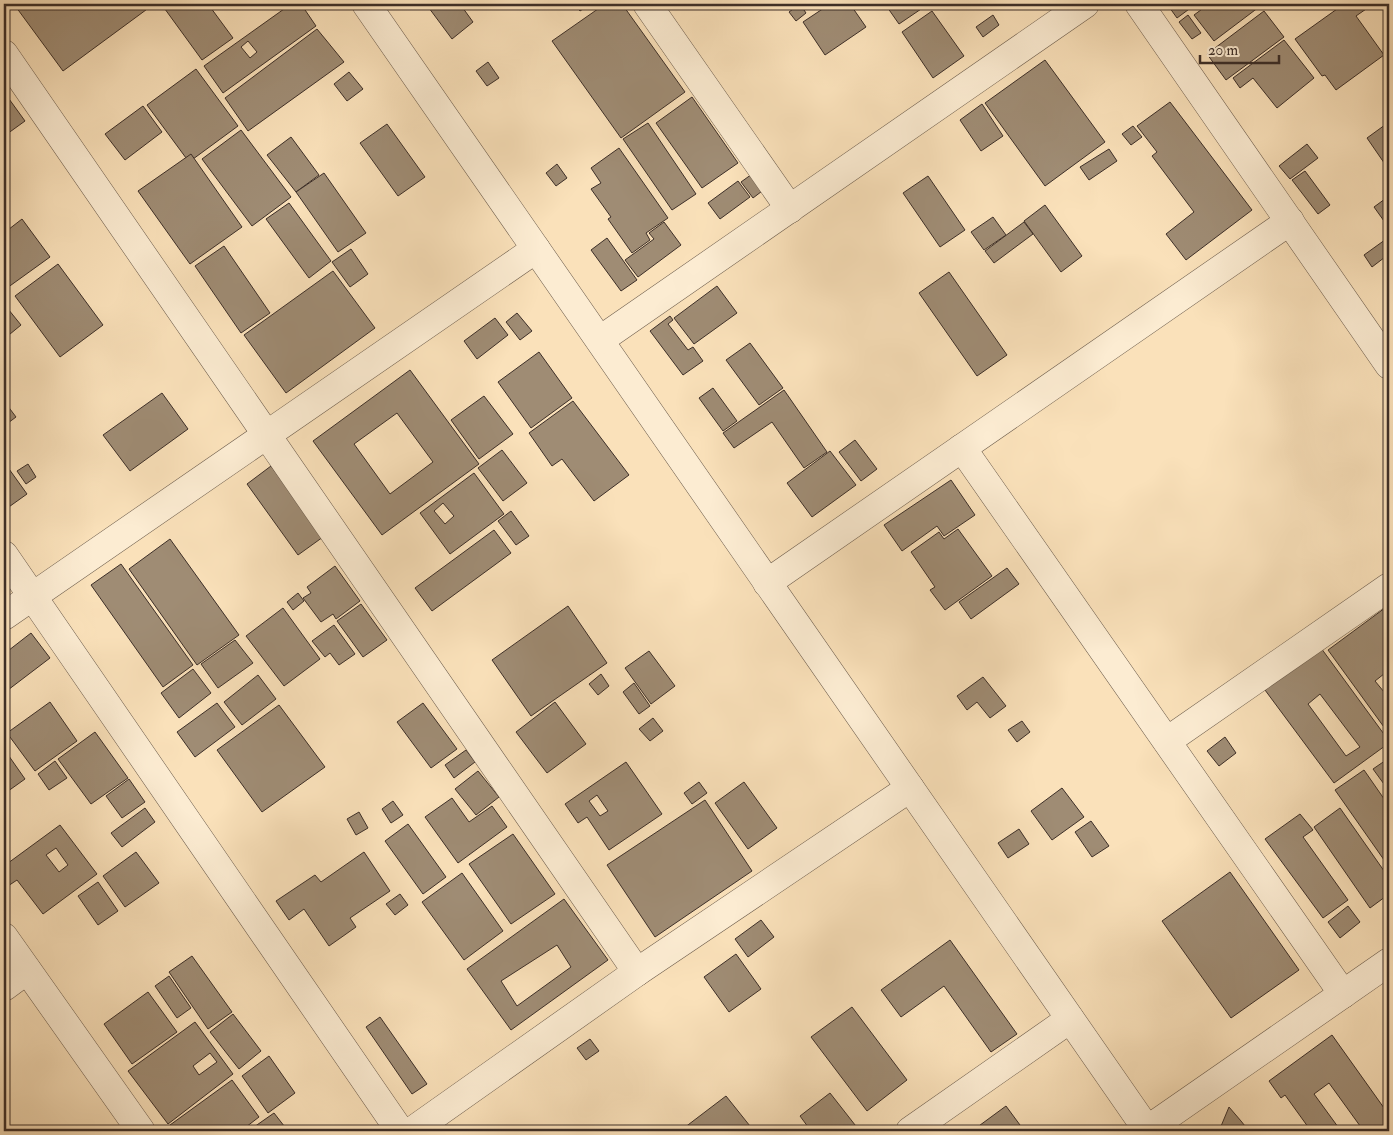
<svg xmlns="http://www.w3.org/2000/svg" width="1393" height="1135" font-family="'IM FELL Double Pica',serif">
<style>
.building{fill:#9f8c74;stroke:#3d2f28;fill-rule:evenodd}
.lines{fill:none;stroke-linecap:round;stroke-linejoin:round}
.minor-casing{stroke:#6c5c4c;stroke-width:29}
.minor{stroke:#fcecd2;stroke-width:28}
</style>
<rect width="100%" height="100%" fill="#fae1ba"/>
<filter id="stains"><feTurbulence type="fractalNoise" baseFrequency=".004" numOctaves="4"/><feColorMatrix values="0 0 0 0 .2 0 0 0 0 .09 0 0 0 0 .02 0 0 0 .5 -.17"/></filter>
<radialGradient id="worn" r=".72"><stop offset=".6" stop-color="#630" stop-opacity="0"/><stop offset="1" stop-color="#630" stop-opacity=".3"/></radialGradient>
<g class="building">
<polygon points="21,4 154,4 63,71 16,7"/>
<polygon points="164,4 208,4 233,38 202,60 162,5"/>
<path d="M291,4H301L316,26L223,93L204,66ZM248,41L257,52L250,58L241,47Z"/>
<polygon points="426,4 460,4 473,22 452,39"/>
<polygon points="574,4 590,4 580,11"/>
<polygon points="605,4 622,4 685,92 621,138 552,41"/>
<polygon points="800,4 806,13 796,21 789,12"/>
<polygon points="830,4 850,4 866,27 825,55 803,22"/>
<polygon points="885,4 927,4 927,5 899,24"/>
<polygon points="1167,4 1196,4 1177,18"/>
<polygon points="1209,4 1263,4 1214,41 1194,15"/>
<polygon points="1344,4 1366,4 1369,7 1356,16 1384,55 1336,90 1325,75 1322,76 1295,39"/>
<polygon points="932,11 964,56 933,78 902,32"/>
<polygon points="1264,11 1284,37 1226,80 1207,54"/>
<polygon points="993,15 999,25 983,37 976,27"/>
<polygon points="1188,15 1201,33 1192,39 1179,22"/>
<polygon points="317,29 344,62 248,131 225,98"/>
<polygon points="1284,40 1314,78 1277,108 1253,78 1240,88 1233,78"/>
<polygon points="1045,60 1105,142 1045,186 985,103"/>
<polygon points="488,62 499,78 487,86 476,71"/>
<polygon points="196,69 238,126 189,162 147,105"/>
<polygon points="349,72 363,89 347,101 334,84"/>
<polygon points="4,92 25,121 7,134 4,129"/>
<polygon points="692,97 738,163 702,188 656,123"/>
<polygon points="1170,102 1252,210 1186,260 1166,234 1194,212 1152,156 1157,152 1137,126"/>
<polygon points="982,104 1003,136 981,151 960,120"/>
<polygon points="143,106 162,132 125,160 105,134"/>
<polygon points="1389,122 1389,170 1367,138"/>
<polygon points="648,123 696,194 672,210 623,139"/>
<polygon points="387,124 425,177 398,196 360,143"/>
<polygon points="1133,126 1142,137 1131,145 1122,134"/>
<polygon points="241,130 291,197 252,226 202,159"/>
<polygon points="291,137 319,175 296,192 267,155"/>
<polygon points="1307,144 1318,158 1290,179 1279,166"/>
<polygon points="619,148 668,218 646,233 650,240 632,253 608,219 611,217 591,189 601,183 591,168"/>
<polygon points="1109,149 1117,161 1089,180 1080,167"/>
<polygon points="191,154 242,227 190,264 138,191"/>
<polygon points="557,164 567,178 556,186 546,173"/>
<polygon points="759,169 770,185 753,198 741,182"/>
<polygon points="1305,171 1330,205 1318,214 1292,180"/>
<polygon points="324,173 366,233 338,252 296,192"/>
<polygon points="928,176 965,230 940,247 903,193"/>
<polygon points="738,181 750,197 720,219 708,203"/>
<polygon points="1389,196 1389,228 1374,207"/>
<polygon points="289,203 331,261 309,278 266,219"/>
<polygon points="1045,205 1082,256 1061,272 1024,221"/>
<polygon points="993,217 1006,235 984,250 971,232"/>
<polygon points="22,219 50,257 7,288 4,284 4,233"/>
<polygon points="664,222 681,245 638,277 625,260 654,239 649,233"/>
<polygon points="1024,222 1033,234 994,263 985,251"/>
<polygon points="1389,237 1389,254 1372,267 1364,255"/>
<polygon points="607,238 637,280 621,291 591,250"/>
<polygon points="224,246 270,313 241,333 195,266"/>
<polygon points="351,249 368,274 350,287 332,262"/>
<polygon points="58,264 103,325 60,357 15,296"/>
<polygon points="333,271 375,328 286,393 244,335"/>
<polygon points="949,272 1007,355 977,376 919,293"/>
<polygon points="717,286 737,313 694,344 674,318"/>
<polygon points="4,304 21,325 4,339"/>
<polygon points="517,313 532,331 520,340 506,322"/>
<polygon points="670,316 673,320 668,324 688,350 693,347 703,361 683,375 650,331"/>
<polygon points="495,318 508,335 477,359 464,341"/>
<polygon points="750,343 783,388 759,405 726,360"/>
<polygon points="539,352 572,398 531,428 498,382"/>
<path d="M410,370L479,464L382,535L313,441ZM397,413L433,462L390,494L354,444Z"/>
<polygon points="713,388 737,421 723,431 699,398"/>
<polygon points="784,390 827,452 804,468 772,422 734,448 723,433"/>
<polygon points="162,393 188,429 130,471 103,435"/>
<polygon points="484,396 513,434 479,459 451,420"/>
<polygon points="4,401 16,417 4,426"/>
<polygon points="573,401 629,475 594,501 562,459 552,466 529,433"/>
<polygon points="855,440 877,469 861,481 839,452"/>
<polygon points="502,450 527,483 503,501 478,468"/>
<polygon points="830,451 856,485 812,517 787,483"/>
<polygon points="4,462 27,494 6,509 4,506"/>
<polygon points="28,464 36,477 26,484 17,471"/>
<polygon points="271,466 323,537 298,555 247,484"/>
<path d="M474,473L504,514L450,554L420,513ZM443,503L454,516L445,524L434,511Z"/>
<polygon points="951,480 975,515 944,536 937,526 902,551 884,525"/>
<polygon points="511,511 529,536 516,545 498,521"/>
<polygon points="958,529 992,576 945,610 930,590 935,587 911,552 939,532 944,539"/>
<polygon points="494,530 511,553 432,611 415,588"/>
<polygon points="170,539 239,635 197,665 129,569"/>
<polygon points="121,564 193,665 163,687 91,585"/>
<polygon points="335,566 360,601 336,619 333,614 321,622 303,598 311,593 307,587"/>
<polygon points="1007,568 1019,584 971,619 959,602"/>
<polygon points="298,593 304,601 293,610 287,602"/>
<polygon points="361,604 387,640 363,657 337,621"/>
<polygon points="1389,605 1389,670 1375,681 1389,698 1389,734 1328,650"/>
<polygon points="568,606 607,663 531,716 492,660"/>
<polygon points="283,608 320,659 284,686 246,636"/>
<polygon points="334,625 355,654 339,665 330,653 325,657 312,641"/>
<polygon points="31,633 50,658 4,693 4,654"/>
<polygon points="235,640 253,663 218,688 201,664"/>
<path d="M1321,648L1389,741V743L1334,783L1265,690ZM1320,694L1360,747L1346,756L1308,704Z"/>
<polygon points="649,651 675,686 651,704 625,668"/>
<polygon points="193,669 211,693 179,718 161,693"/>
<polygon points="601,674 609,686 598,695 589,684"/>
<polygon points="258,675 276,699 242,725 224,702"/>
<polygon points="983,677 1006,706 990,718 977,702 967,710 957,696"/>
<polygon points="634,683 650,706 639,714 623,692"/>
<polygon points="50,702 77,741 35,771 7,733"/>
<polygon points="555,702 586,744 547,773 516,732"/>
<polygon points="217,703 235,727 195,757 177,732"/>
<polygon points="423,703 457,749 431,768 397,722"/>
<polygon points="279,705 325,767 262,812 217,750"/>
<polygon points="653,718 663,731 650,741 639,729"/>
<polygon points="1022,721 1030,732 1017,742 1008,730"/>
<polygon points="95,732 128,778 91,804 58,759"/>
<polygon points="1225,737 1236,753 1219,766 1207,751"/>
<polygon points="4,749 25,779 4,794"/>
<polygon points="466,750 475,762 454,778 445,765"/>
<polygon points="1389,758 1389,791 1373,769"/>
<polygon points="55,761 67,778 49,790 38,774"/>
<path d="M626,762L662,814L609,850L587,817L578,823L565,804ZM597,795L608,811L600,816L589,801Z"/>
<polygon points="1364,770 1389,806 1389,867 1335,790"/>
<polygon points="478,771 499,797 476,815 455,789"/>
<polygon points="129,779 145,802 122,818 106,796"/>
<polygon points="699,782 707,793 692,804 684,793"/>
<polygon points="744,782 777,828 748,849 715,803"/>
<polygon points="1062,788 1084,817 1052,840 1031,811"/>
<polygon points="452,798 469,822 492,806 507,827 458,863 425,817"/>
<polygon points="705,800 752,871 655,937 607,865"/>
<polygon points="393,801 403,815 391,823 382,809"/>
<polygon points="145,808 155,822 122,847 111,833"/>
<polygon points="1340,808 1389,878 1389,894 1370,908 1314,827"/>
<polygon points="359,812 368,828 356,835 347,819"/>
<polygon points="1300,814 1313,830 1303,837 1348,900 1323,918 1265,839"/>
<polygon points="1091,821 1109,846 1092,857 1075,832"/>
<polygon points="408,824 446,877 423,894 385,841"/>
<path d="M60,825L97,874L43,914L17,880L8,886L4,880V866ZM56,848L68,865L59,872L46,855Z"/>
<polygon points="1019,829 1029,844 1008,858 998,843"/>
<polygon points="513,834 555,894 511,924 469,864"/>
<polygon points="136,852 159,883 125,907 103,876"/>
<polygon points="364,852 390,891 350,918 356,927 329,946 304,909 289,920 276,901 315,875 321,882"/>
<polygon points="1230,872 1299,970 1231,1018 1162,921"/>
<polygon points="462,873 503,931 464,960 422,902"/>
<polygon points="98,882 118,911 98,925 78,896"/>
<polygon points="400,894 408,905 395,915 386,904"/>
<path d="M564,899L608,960L511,1030L467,969ZM557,945L571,967L517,1006L501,981Z"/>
<polygon points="1348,906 1360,922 1340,938 1328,922"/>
<polygon points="761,920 774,937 748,957 735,939"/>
<polygon points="950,940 1017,1034 991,1052 944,986 901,1017 881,990"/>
<polygon points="736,954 761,989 729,1012 704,977"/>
<polygon points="192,956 232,1012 208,1029 169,972"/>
<polygon points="169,976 191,1008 177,1018 155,986"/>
<polygon points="148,992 177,1032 132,1064 104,1024"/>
<polygon points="852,1007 907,1080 867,1111 811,1037"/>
<polygon points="233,1014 261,1051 239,1069 210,1032"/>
<polygon points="380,1017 427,1084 412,1094 366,1027"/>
<path d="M195,1022L233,1074L168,1124L128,1071ZM210,1053L217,1062L199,1075L193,1066Z"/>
<polygon points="1332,1035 1389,1115 1389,1131 1361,1131 1363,1130 1329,1083 1314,1094 1341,1131 1311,1131 1285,1095 1281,1098 1269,1081"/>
<polygon points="590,1039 599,1051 586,1060 577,1048"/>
<polygon points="269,1056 295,1093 268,1113 242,1076"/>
<polygon points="232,1080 259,1117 246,1127 249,1131 174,1131 170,1125"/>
<polygon points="830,1093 859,1130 857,1131 811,1131 800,1116"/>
<polygon points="726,1096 754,1131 680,1131"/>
<polygon points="1006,1106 1020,1125 1012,1131 972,1131"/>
<polygon points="1229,1107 1241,1121 1249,1131 1219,1131"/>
<polygon points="274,1113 288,1131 257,1131 254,1127"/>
</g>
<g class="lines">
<g class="minor-casing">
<g id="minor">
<polyline points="366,4 1148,1131"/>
<polyline points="647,4 790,209"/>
<polyline points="1139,4 1389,365"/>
<polyline points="4,54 637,972"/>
<polyline points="600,340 1085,4"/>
<polyline points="962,448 1343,994"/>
<polyline points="4,555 400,1131"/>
<polyline points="767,583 1290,221"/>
<polyline points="4,616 536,249"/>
<polyline points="1167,741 1389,587"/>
<polyline points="4,937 141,1131"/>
<polyline points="4,987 27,970"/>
<polyline points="1147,1130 1389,962"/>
<polyline points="412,1131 637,972 910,788"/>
<polyline points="910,1131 1070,1019"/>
</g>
</g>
<use href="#minor" class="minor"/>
</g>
<rect width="1393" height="1135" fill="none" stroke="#fae1ba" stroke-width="20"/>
<rect x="5" y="5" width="1383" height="1125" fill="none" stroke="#3d2f28" stroke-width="2.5"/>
<rect x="10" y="10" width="1373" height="1115" fill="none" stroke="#3d2f28"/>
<path d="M1200 55v8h79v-8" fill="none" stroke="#3d2f28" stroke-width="2.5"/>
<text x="1208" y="55" font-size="15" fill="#3d2f28" stroke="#fcecd2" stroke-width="4" paint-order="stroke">20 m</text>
<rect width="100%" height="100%" filter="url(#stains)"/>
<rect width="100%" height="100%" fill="url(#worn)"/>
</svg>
